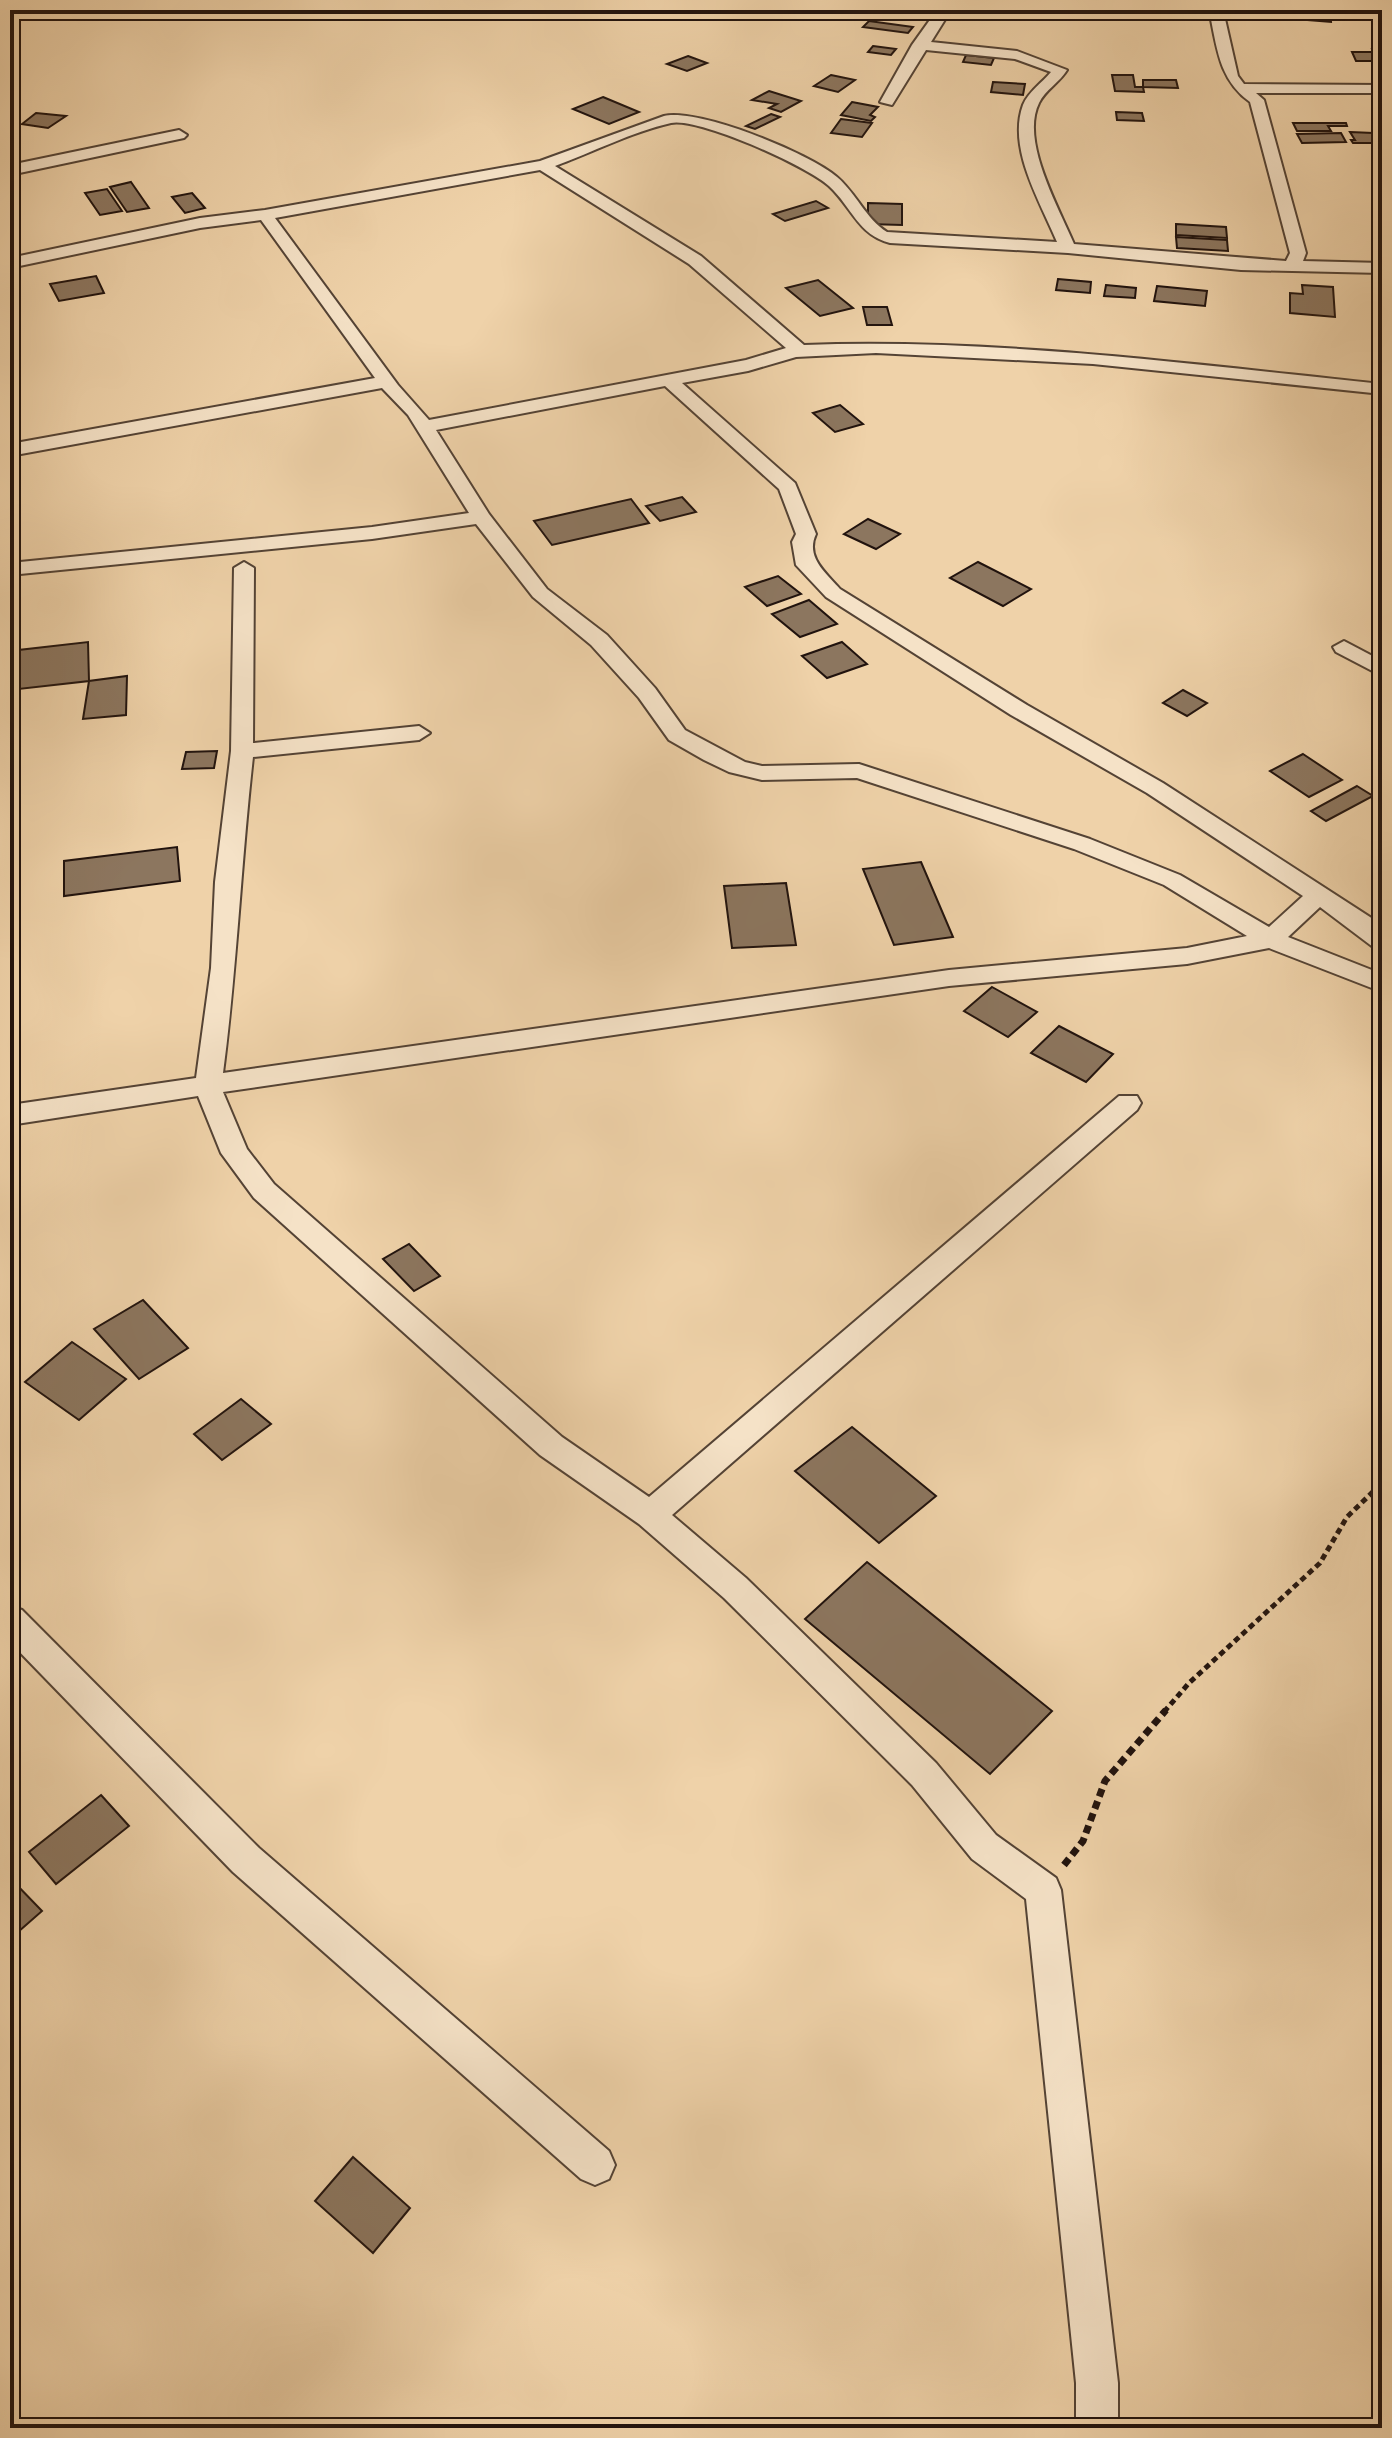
<svg xmlns="http://www.w3.org/2000/svg" width="1392" height="2438" font-family="'Old Standard TT',serif">
<style>
.building{fill:#8c765f;stroke:#21130e;stroke-width:2}
.lines{fill:none;stroke-linecap:round;stroke-linejoin:round}
.street-casing{stroke:#544335;stroke-width:4}
.path-far1{stroke:#21130e;stroke-width:5;stroke-dasharray:6 4;stroke-linecap:butt}
.path{stroke:#21130e;stroke-width:7;stroke-dasharray:8 5;stroke-linecap:butt}
.street{fill:#f5e2c7;fill-rule:evenodd}
</style>
<rect width="100%" height="100%" fill="#efd2a9"/>
<filter id="stains"><feTurbulence type="fractalNoise" baseFrequency=".0025" numOctaves="4"/><feColorMatrix values="0 0 0 0 .2 0 0 0 0 .09 0 0 0 0 .02 0 0 0 .5 -.17"/></filter>
<radialGradient id="worn" r=".72"><stop offset=".6" stop-color="#630" stop-opacity="0"/><stop offset="1" stop-color="#630" stop-opacity=".3"/></radialGradient>
<g class="building">
<polygon points="1307,10 1330,10 1331,22 1308,20"/>
<polygon points="869,21 913,27 908,33 863,27"/>
<polygon points="873,46 896,49 891,55 868,52"/>
<polygon points="1372,49 1382,49 1382,61 1356,61 1352,52 1373,52"/>
<polygon points="966,55 994,58 991,65 963,62"/>
<polygon points="688,56 707,63 687,71 667,64"/>
<polygon points="831,75 855,80 838,92 814,86"/>
<polygon points="1112,75 1133,75 1135,87 1143,87 1144,92 1115,91"/>
<polygon points="1143,80 1176,80 1178,88 1143,87"/>
<polygon points="993,82 1025,84 1023,95 991,92"/>
<polygon points="769,91 801,101 781,112 769,108 777,104 752,100"/>
<polygon points="603,97 639,112 609,124 573,109"/>
<polygon points="852,102 878,107 870,115 875,117 871,121 841,115"/>
<polygon points="1116,112 1142,113 1144,121 1117,120"/>
<polygon points="36,113 66,116 48,128 22,124"/>
<polygon points="771,114 780,117 755,129 746,126"/>
<polygon points="841,119 872,123 862,137 831,133"/>
<polygon points="1293,123 1346,123 1347,126 1328,126 1331,131 1297,131"/>
<polygon points="1350,132 1373,133 1379,143 1353,143 1351,140 1355,140"/>
<polygon points="1341,133 1346,142 1302,143 1297,134"/>
<polygon points="131,182 149,208 127,212 110,187"/>
<polygon points="107,189 122,211 100,215 85,193"/>
<polygon points="192,193 205,208 185,213 172,197"/>
<polygon points="816,201 828,208 785,221 773,214"/>
<polygon points="868,203 902,204 902,225 868,224"/>
<polygon points="1176,224 1226,227 1227,238 1176,235"/>
<polygon points="1176,237 1227,240 1228,251 1177,248"/>
<polygon points="96,276 104,293 59,301 50,284"/>
<polygon points="1058,279 1091,282 1090,293 1056,290"/>
<polygon points="818,280 853,308 820,316 786,288"/>
<polygon points="1106,285 1136,288 1135,298 1104,296"/>
<polygon points="1302,285 1333,287 1335,317 1290,313 1290,293 1303,294"/>
<polygon points="1157,286 1207,291 1205,306 1154,301"/>
<polygon points="863,307 887,307 892,325 867,325"/>
<polygon points="840,405 863,424 835,432 813,413"/>
<polygon points="682,497 696,512 660,521 646,506"/>
<polygon points="631,499 649,523 552,545 534,521"/>
<polygon points="868,519 900,534 876,549 844,534"/>
<polygon points="978,562 1031,589 1003,606 950,578"/>
<polygon points="778,576 801,594 767,606 745,587"/>
<polygon points="809,600 837,624 800,637 772,614"/>
<polygon points="88,642 89,681 10,690 10,651"/>
<polygon points="842,642 867,664 827,678 802,656"/>
<polygon points="127,676 126,715 83,719 89,681"/>
<polygon points="1183,690 1207,703 1187,716 1163,703"/>
<polygon points="217,751 214,768 182,769 186,752"/>
<polygon points="1303,754 1342,780 1309,797 1270,771"/>
<polygon points="1357,786 1373,796 1326,821 1311,811"/>
<polygon points="177,847 180,881 64,896 64,861"/>
<polygon points="921,862 953,937 894,945 863,869"/>
<polygon points="786,883 796,945 732,948 724,886"/>
<polygon points="992,987 1037,1012 1008,1037 964,1011"/>
<polygon points="1059,1026 1113,1054 1086,1082 1031,1053"/>
<polygon points="409,1244 440,1276 414,1291 383,1259"/>
<polygon points="143,1300 188,1348 139,1379 94,1329"/>
<polygon points="72,1342 126,1379 79,1420 25,1382"/>
<polygon points="241,1399 271,1424 222,1460 194,1434"/>
<polygon points="852,1427 936,1496 879,1543 795,1471"/>
<polygon points="867,1562 1052,1711 990,1774 805,1619"/>
<polygon points="101,1795 129,1826 56,1884 29,1852"/>
<polygon points="13,1881 42,1911 10,1939 10,1883"/>
<polygon points="353,2157 410,2208 373,2253 315,2201"/>
</g>
<g class="lines">
<g class="street-casing">
<g id="street">
<polygon points="13,10 27,10 10,27"/>
<path d="M937,10H951L931,42L1017,51L1067,70C1060,82 1045,90 1039,103C1020,141 1059,208 1074,244L1286,261L1290,253L1250,102C1218,79 1217,46 1209,10H1223L1238,76L1244,84L1382,85V93H1256L1264,100L1306,253L1303,261L1382,263V273L1241,270L1068,253L890,243C858,235 852,207 829,186C807,166 698,117 671,123C632,132 593,152 555,166L701,256L804,345C998,338 1189,364 1382,384V394L1093,364L876,353L796,357L748,371L682,383L795,483L816,534C805,557 826,573 840,589L1027,705L1163,783L1373,919L1382,928V949L1373,947L1320,907L1288,937L1382,974V992L1269,948L1187,964L949,986L223,1092L247,1149L274,1184L562,1437L649,1497L1119,1096H1137L1141,1103L1137,1110L672,1515L746,1578L936,1763L996,1835L1056,1878L1061,1890L1118,2383V2428H1076V2383L1026,1899L972,1859L912,1785L724,1598L639,1524L540,1455L254,1198L221,1153L198,1096L10,1125V1105L196,1078L211,968L215,882L231,751L234,568L244,562L254,568L253,743L419,726L430,733L419,740L253,757C241,862 237,968 223,1073L949,970L1187,948L1247,936L1164,885L1074,849L857,778L762,780L729,772L704,760L669,740L639,698L591,645L533,597L476,524L372,539L10,575V563L372,527L469,513L408,415L382,388L10,456V444L375,378L261,220L200,228L10,268V258L200,218L265,210L540,161L664,116C698,108 810,153 837,177C856,193 866,219 887,232L1057,242C1041,203 1007,149 1023,105C1028,92 1042,83 1051,72L1015,59L926,50L892,105L880,102L912,45ZM540,170L689,264L786,348L746,360L429,420L398,385L275,218ZM665,386L779,489L796,534L792,542L796,565L826,597L1011,715L1147,793L1303,896L1269,927L1180,875L1090,839L859,764L762,766L745,762L685,730L655,688L607,635L547,589L489,514L436,430Z"/>
<polygon points="179,130 187,135 184,138 10,175 10,165"/>
<polygon points="1344,641 1382,661 1382,676 1336,652 1333,647"/>
<polygon points="10,1606 22,1610 259,1848 609,2151 615,2165 609,2179 595,2185 581,2179 233,1872 10,1642"/>
</g>
</g>
<polyline class="path-far1" points="1164,1712 1189,1683 1320,1563 1347,1517 1382,1483"/>
<polyline class="path" points="1064,1865 1083,1841 1105,1781 1166,1710"/>
<use href="#street" class="street"/>
</g>
<rect width="1392" height="2438" fill="none" stroke="#efd2a9" stroke-width="40"/>
<rect x="12" y="12" width="1368" height="2414" fill="none" stroke="#21130e" stroke-width="4"/>
<rect x="20" y="20" width="1352" height="2398" fill="none" stroke="#21130e" stroke-width="2"/>
<rect width="100%" height="100%" filter="url(#stains)"/>
<rect width="100%" height="100%" fill="url(#worn)"/>
</svg>
